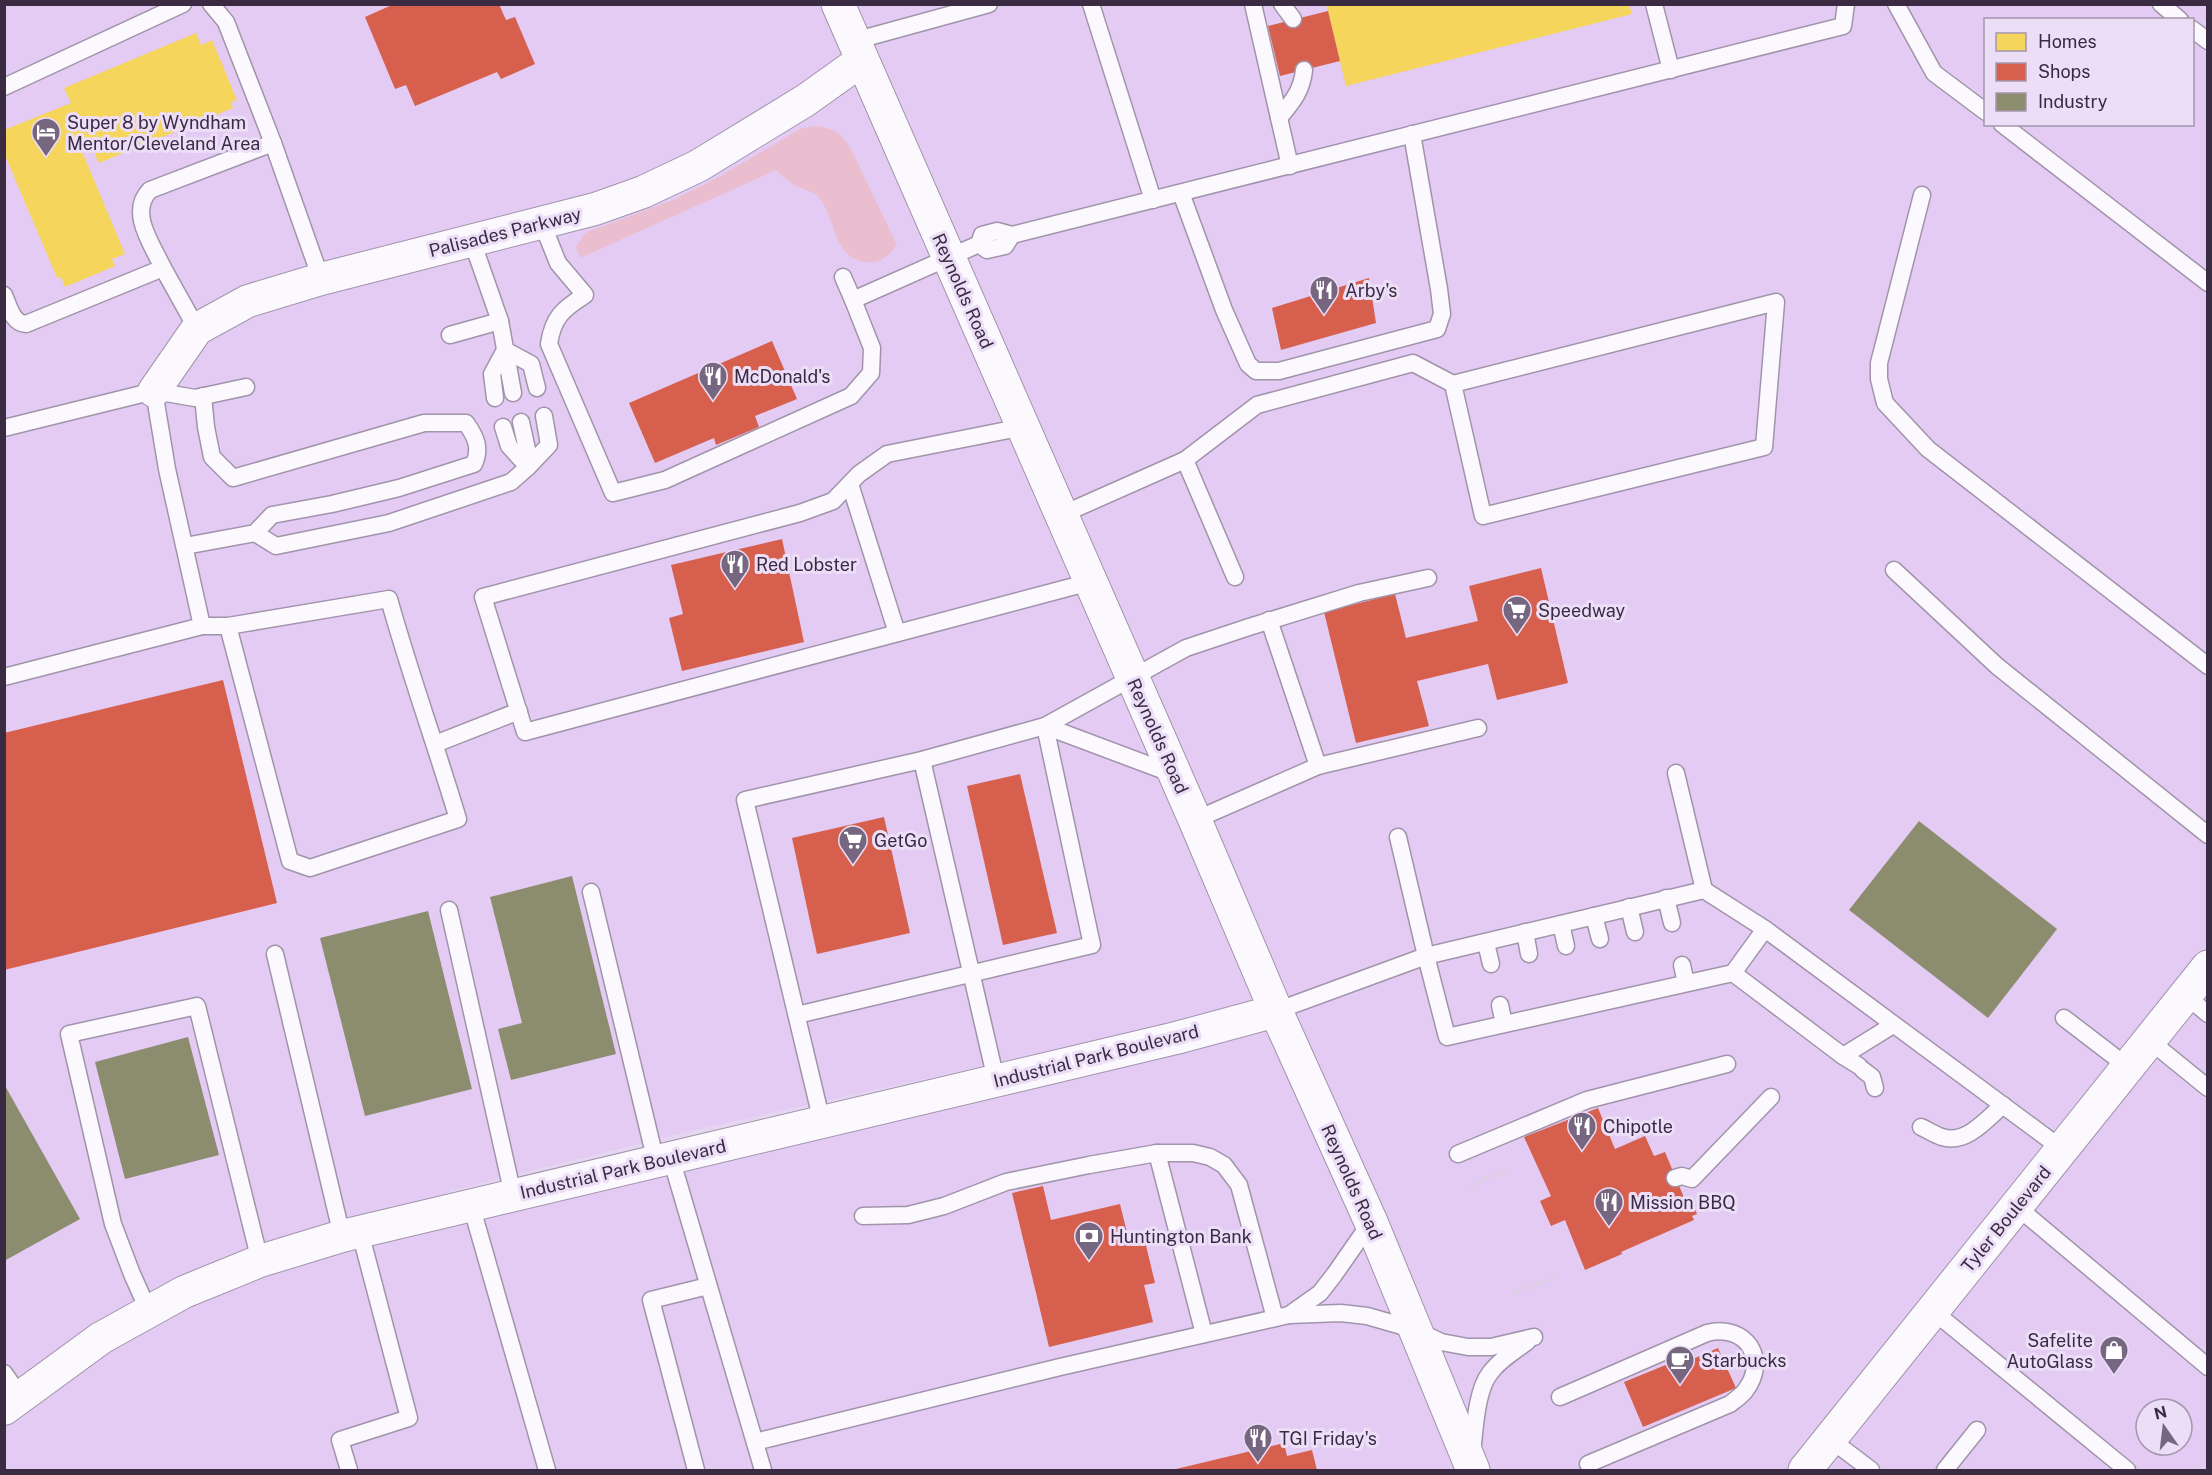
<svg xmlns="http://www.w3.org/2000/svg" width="2212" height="1475" font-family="'Public Sans',sans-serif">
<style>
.built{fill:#e3cbf4;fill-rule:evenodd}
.green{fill:#eabece}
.homes{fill:#f6d55c}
.shops{fill:#d6604d}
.industry{fill:#8c8c6e}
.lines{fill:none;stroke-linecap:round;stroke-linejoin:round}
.lane-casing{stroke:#a194aa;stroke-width:19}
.street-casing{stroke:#a194aa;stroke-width:34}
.secondary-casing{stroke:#a194aa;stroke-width:35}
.path{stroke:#d7d2db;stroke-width:4;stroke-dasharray:3 4.5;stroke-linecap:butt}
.lane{stroke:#fbf9fd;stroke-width:16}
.street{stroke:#fbf9fd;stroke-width:32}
.secondary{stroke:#fbf9fd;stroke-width:33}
.labels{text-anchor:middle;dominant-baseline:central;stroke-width:6;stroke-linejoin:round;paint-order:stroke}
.poi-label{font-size:18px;fill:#3a2b43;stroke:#ecdef7;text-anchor:start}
.street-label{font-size:18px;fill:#3a2b43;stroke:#ecdef7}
</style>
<rect width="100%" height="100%" fill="#e5d5f0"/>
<g class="built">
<polygon points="5,5 825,5 1261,1004 686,1132 446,1192 454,1224 1269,1026 1457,1470 5,1470"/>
<path d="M847,5H2207V1470H1483ZM1986,20H2192V124H1986ZM2146,1409H2182V1445H2146Z"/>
</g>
<path class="green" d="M814,126C835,129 840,131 851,149L897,245C888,256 881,264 866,262C832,258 837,219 819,198C812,190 803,190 795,185C788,181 782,175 776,170L580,258L576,247L585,233L673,200L719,177L800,129Z"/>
<g class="homes">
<polygon points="1326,4 1629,4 1632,14 1346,86"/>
<polygon points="196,33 201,45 212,40 237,100 231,102 233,108 99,163 91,145 81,149 125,254 112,259 115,266 65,287 61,277 57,278 4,153 4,130 71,103 64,88"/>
</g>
<g class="shops">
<polygon points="394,4 499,4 506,20 515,17 535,64 501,79 497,72 415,106 406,85 395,89 365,17"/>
<polygon points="1328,11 1340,61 1280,76 1268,26"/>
<polygon points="1369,278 1376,323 1281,350 1272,308"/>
<polygon points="772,341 797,399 755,416 759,427 716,445 714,438 655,463 629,403"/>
<polygon points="782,539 804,642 682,671 669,618 683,614 671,565"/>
<polygon points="1541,568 1568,683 1497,700 1488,664 1417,681 1429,726 1356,743 1324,612 1395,594 1406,638 1478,621 1469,586"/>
<polygon points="223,680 277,903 4,970 4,733"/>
<polygon points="1020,774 1057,933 1003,945 967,786"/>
<polygon points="884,817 910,933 817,954 792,838"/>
<polygon points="1598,1108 1615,1149 1645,1136 1654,1156 1665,1152 1685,1200 1690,1198 1697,1214 1692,1216 1694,1220 1621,1252 1622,1254 1585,1270 1565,1220 1551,1226 1540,1201 1551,1196 1524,1137"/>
<polygon points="1043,1186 1051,1220 1120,1204 1129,1241 1144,1237 1155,1283 1144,1285 1153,1322 1049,1347 1012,1193"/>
<polygon points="1718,1348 1736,1388 1643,1427 1624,1382 1668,1364 1670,1369"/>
<polygon points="1284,1443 1287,1456 1312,1450 1317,1470 1172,1470"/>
</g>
<g class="industry">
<polygon points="1919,821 2057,929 1988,1018 1849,910"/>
<polygon points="572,876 616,1054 511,1080 498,1029 522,1023 490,897"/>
<polygon points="428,911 472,1089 365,1116 320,938"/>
<polygon points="188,1037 219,1155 125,1179 95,1062"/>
<polygon points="4,1084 80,1219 4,1261"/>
</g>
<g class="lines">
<g class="lane-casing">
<g id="lane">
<polyline points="211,4 226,22 273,143 321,279"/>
<polyline points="1091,4 1153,200"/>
<polyline points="1253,4 1290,166"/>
<polyline points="1282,4 1293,19"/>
<polyline points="1654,4 1671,70"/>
<polyline points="1896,4 1934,73 1986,112"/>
<polyline points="2161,4 2180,20"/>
<polyline points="2192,29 2208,41"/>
<polyline points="854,41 989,4"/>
<polyline points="4,87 183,4"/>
<path d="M1279,118C1292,102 1302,91 1304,70"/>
<polyline points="2002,124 2208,283"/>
<polyline points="1181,193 1224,310 1248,364 1256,371 1279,371 1437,329 1442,314 1439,289 1412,134"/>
<polyline points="1922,195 1879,363 1879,379 1885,403 1928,449 2208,666"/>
<path d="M542,223L558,263L585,295C563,309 553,317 549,344L613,493L665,480L851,396L871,373L872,348L853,300"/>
<polyline points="1012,235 1843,26 1846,4"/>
<polyline points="472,241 500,321 513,393"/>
<path d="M163,268C152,244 128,212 150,190L273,143"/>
<polyline points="843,277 853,300 979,244 982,235 997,231 1012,235 1005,246 987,250 979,244"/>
<path d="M4,295C9,306 12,323 26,324L163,268L197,329"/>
<polyline points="450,335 500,321"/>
<path d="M154,391L167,469L202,626H228L389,599C410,674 436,746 458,819L310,868L290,861L228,626"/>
<polyline points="495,398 492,374 505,350 531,364 537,388"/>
<polyline points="503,427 509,446 528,467 549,445 544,416"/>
<polyline points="1023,427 887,454 859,474 833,501 800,513 483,597 525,732 1090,582"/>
<polyline points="4,428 154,391 195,398 246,387"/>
<polyline points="1185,460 1235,577"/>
<polyline points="850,484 897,633"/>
<polyline points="1061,515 1185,460 1257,405 1413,363 1453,384 1483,516 1764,447 1776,302 1453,384"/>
<polyline points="255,533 276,546 389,523 511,482 528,467 528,454 521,422"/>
<path d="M185,546L255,533L272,515L332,504L399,488L474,464C481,448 476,437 466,423H424L233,478L212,457L206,427L203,396"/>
<polyline points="1894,570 1997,666 2208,835"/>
<polyline points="1269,620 1318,766"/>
<polyline points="4,677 202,626"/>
<polyline points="435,744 519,711"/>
<polyline points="922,760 996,1080"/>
<polyline points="1676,773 1704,890"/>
<polyline points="1173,774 1045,726 1186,648 1249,627 1359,593 1428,578"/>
<polyline points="1195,820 1318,766 1478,728"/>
<polyline points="591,892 656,1162"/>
<polyline points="1666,898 1672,923"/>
<polyline points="1629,907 1635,932"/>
<polyline points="449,910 513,1195"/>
<polyline points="1594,916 1600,939"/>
<polyline points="1561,924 1566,946"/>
<polyline points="1765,929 1704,890 1426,956 1447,1037 1733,973 1765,929 2062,1149"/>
<polyline points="1525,932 1529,954"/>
<polyline points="1486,943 1491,964"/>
<polyline points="275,954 342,1236"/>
<polyline points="1682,965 1686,983"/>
<polyline points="1733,973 1843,1056 1859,1066"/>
<polyline points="2185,995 2208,1014"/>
<polyline points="1500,1005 1504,1024"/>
<polyline points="1276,1011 1426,956 1398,837"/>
<polyline points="797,1015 1092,945 1045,726 922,760 745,800 822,1122"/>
<polyline points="2064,1018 2128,1067"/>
<polyline points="2149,1040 2208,1088"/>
<polyline points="1843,1056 1893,1025"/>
<polyline points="1863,1070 1872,1077 1875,1088"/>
<path d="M1921,1127C1928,1130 1935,1135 1942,1137C1966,1145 1987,1119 2003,1105"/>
<polyline points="1157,1153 1204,1334"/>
<polyline points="1458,1154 1587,1100 1727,1064"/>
<polyline points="671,1158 763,1470"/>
<polyline points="1675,1178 1682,1176 1692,1179 1771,1097"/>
<polyline points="471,1205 547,1470"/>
<polyline points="2016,1206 2208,1367"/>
<polyline points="863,1216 908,1215 944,1206 1006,1182 1089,1165 1157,1153 1193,1153 1210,1157 1224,1165 1239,1185 1275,1318"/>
<polyline points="1933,1311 2127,1470"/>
<polyline points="149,1312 132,1274 113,1224 69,1034 197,1006 260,1261"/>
<polyline points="1289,1315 1320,1293 1334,1275 1371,1222"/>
<polyline points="4,1373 20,1396"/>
<path d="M1560,1397L1707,1333C1747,1323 1769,1360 1745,1391C1741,1396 1735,1400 1730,1404L1588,1464"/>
<polyline points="1830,1439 1871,1470"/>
<polyline points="755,1442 1060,1367 1289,1315 1341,1313 1367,1316 1416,1330 1441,1342 1468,1347 1491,1347 1534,1337"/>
<path d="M1472,1452C1475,1429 1476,1391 1490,1373C1500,1360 1514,1351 1527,1342"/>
<polyline points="349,1470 340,1440 409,1418 360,1232"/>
<polyline points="696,1470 651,1300 708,1286"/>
<polyline points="1945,1470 1977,1430"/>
</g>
</g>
<g class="street-casing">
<g id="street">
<polyline points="154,391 197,329 248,301 321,279 595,209 643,192 698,166 806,100 862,60"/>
<polyline points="4,1409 101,1338 184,1292 260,1261 342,1236 1176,1038 1276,1011"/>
</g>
</g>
<g class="secondary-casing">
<g id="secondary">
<polyline points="838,4 1195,820 1276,1011 1371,1222 1473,1470"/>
<polyline points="1805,1470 2208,967"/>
</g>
</g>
<g class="path">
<polyline points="1471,1186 1509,1169"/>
<polyline points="1516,1293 1556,1276"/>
</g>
<use href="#lane" class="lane"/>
<use href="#street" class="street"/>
<use href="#secondary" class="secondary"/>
</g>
<defs>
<g id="hotel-pin" transform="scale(1.5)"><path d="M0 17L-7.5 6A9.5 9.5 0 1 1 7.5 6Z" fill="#766680" stroke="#ecdef7"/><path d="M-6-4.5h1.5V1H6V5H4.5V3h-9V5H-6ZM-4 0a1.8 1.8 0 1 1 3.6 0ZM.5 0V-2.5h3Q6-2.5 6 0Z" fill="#fff"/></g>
<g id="restaurant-pin" transform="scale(1.5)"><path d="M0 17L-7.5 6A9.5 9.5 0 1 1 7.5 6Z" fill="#766680" stroke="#ecdef7"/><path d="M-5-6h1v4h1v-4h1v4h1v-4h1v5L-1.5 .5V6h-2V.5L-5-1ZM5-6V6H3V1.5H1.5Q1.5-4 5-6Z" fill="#fff"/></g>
<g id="supermarket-pin" transform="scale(1.5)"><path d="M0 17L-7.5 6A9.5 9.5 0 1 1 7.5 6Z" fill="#766680" stroke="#ecdef7"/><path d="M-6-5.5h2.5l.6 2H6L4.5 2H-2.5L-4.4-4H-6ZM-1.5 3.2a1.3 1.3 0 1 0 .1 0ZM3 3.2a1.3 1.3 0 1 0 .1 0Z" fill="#fff"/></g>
<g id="bank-pin" transform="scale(1.5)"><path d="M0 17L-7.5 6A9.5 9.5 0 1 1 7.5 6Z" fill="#766680" stroke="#ecdef7"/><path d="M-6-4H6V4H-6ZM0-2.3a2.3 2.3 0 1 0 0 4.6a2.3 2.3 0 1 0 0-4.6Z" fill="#fff"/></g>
<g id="shop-pin" transform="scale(1.5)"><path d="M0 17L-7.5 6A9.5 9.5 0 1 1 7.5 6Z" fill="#766680" stroke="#ecdef7"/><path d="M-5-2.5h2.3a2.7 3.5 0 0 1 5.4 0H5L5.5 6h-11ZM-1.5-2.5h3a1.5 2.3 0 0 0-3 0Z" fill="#fff"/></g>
<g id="cafe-pin" transform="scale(1.5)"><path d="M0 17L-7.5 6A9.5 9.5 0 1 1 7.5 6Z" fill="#766680" stroke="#ecdef7"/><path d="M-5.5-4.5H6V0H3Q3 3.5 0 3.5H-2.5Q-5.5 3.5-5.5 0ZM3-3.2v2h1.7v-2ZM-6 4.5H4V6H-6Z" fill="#fff"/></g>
</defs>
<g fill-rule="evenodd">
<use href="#hotel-pin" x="46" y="132"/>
<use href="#restaurant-pin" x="1324" y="290"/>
<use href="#restaurant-pin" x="713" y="376"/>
<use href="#restaurant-pin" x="735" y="564"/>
<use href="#supermarket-pin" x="1517" y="610"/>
<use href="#supermarket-pin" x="853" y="840"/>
<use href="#restaurant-pin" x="1582" y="1126"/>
<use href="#restaurant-pin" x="1609" y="1202"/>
<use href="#bank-pin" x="1089" y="1236"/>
<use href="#shop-pin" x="2114" y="1350"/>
<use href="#cafe-pin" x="1680" y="1360"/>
<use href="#restaurant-pin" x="1258" y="1438"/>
</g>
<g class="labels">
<g class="poi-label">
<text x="67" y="122">Super 8 by Wyndham<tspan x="67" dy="21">Mentor/Cleveland Area</tspan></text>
<text x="1345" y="290">Arby's</text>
<text x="734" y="376">McDonald's</text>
<text x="756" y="564">Red Lobster</text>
<text x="1538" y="610">Speedway</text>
<text x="874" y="840">GetGo</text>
<text x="1603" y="1126">Chipotle</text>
<text x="1630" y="1202">Mission BBQ</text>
<text x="1110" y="1236">Huntington Bank</text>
<text x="2093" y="1340" text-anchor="end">Safelite<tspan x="2093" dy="21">AutoGlass</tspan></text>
<text x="1701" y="1360">Starbucks</text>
<text x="1279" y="1438">TGI Friday's</text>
</g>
<g class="street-label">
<text transform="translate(505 232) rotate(-14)">Palisades Parkway</text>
<text transform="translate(963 291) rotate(66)">Reynolds Road</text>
<text transform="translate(1158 736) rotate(66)">Reynolds Road</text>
<text transform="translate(1096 1056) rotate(-14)">Industrial Park Boulevard</text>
<text transform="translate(623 1169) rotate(-13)">Industrial Park Boulevard</text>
<text transform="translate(1352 1182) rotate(66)">Reynolds Road</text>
<text transform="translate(2006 1219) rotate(-51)">Tyler Boulevard</text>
</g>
</g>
<rect width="2212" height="1475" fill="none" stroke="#3a2b43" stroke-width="12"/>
<rect x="1984" y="18" width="210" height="108" fill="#ecdef7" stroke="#a596af" stroke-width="1.5"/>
<rect x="1996" y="33" width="30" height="18" fill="#f6d55c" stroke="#a596af" stroke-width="1.5"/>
<text x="2038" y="48" font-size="18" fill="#3a2b43">Homes</text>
<rect x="1996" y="63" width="30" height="18" fill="#d6604d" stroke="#a596af" stroke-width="1.5"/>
<text x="2038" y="78" font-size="18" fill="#3a2b43">Shops</text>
<rect x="1996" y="93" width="30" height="18" fill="#8c8c6e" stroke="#a596af" stroke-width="1.5"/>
<text x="2038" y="108" font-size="18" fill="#3a2b43">Industry</text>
<g transform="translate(2164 1427) rotate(346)"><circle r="28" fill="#ecdef7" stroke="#a596af" stroke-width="1.5"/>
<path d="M0-4.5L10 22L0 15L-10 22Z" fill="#766680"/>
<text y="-9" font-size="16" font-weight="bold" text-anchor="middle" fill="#3a2b43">N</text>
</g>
</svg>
